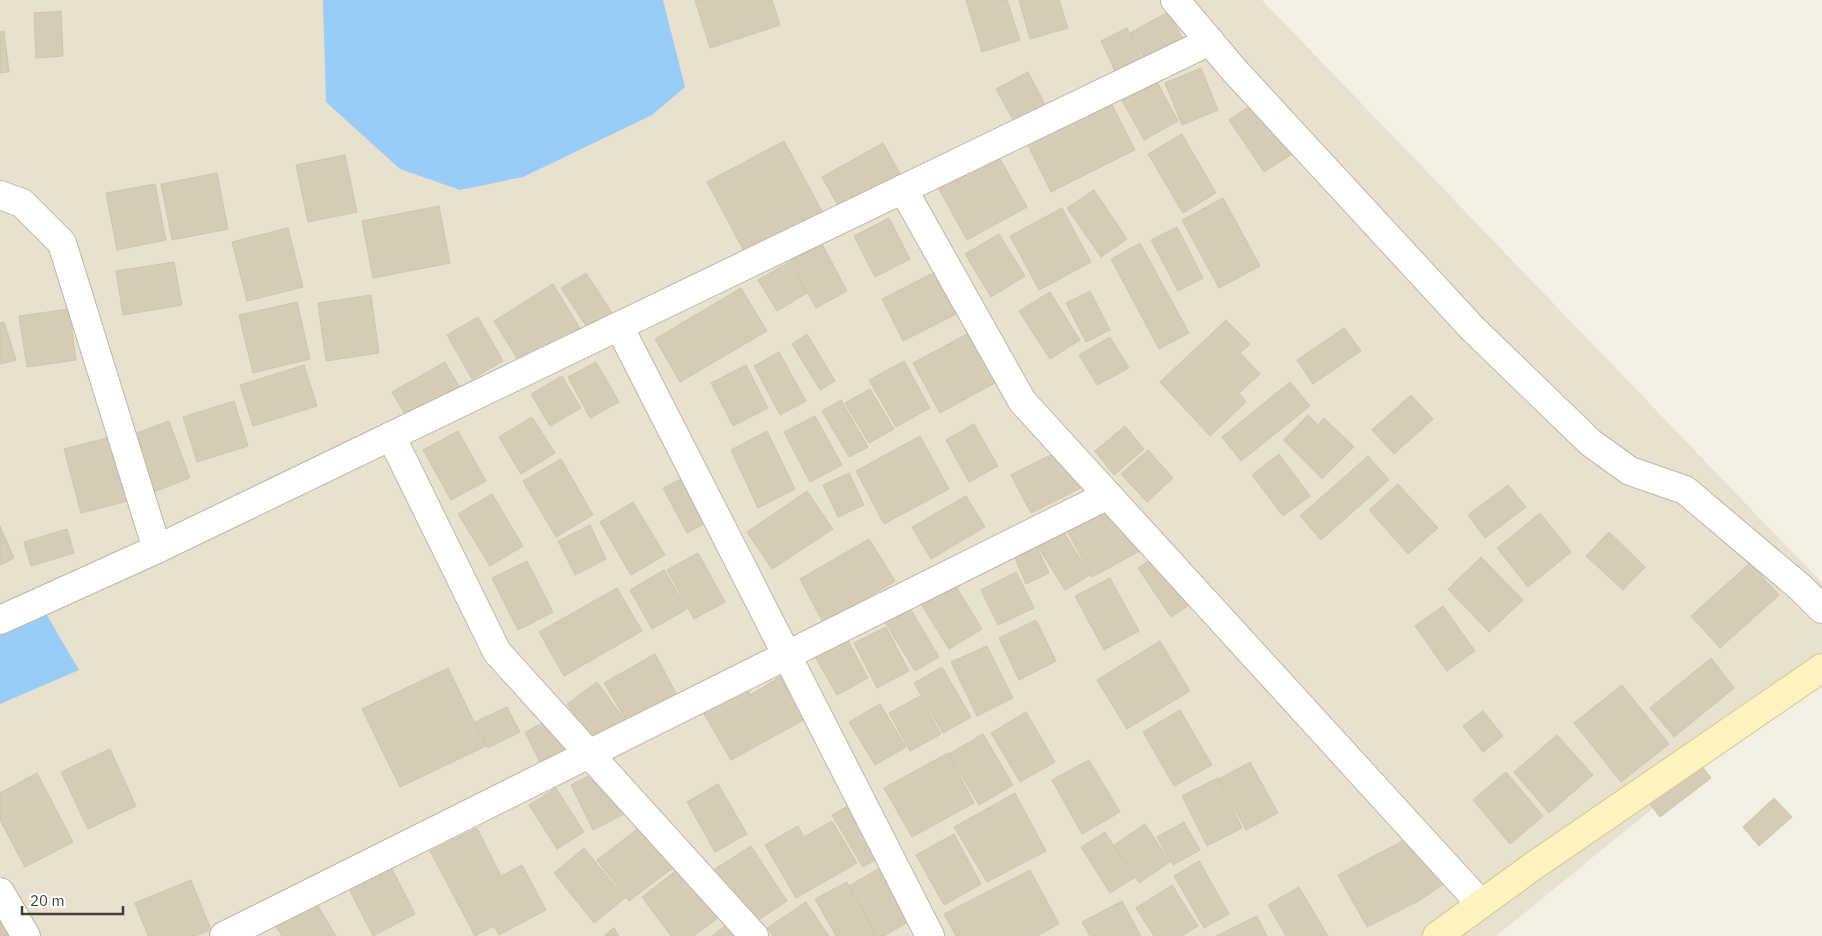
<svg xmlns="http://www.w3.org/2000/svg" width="1822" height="936" font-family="'IBM Plex Sans',sans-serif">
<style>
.residential{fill:#e8e1d0}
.water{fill:#99ccf6}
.building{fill:#d5cbb7;stroke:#d1c4aa}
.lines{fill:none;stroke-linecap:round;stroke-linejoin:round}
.street-casing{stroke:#bfb7a5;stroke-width:30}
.secondary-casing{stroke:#d7c78e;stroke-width:30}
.street{stroke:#fff;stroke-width:28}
.secondary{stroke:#fff3c1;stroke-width:28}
</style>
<rect width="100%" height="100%" fill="#f3efe3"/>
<polygon class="residential" points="0,0 1262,0 1822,583 1822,671 1496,936 0,936"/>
<g class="water">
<polygon points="323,0 663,0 685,87 652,115 523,177 460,190 400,169 326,102"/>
<polygon points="45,612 79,670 0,704 0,636"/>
</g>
<g class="building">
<polygon points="695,0 772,0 780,25 710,48"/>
<polygon points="966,0 1007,0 1020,40 982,52"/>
<polygon points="1019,0 1059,0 1068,28 1030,39"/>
<polygon points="61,11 63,56 36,58 34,13"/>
<polygon points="1168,12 1192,54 1153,75 1130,33"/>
<polygon points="1127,28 1144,64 1118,77 1101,41"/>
<polygon points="4,31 9,72 0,73 0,32"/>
<polygon points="1201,68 1218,110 1182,125 1165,83"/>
<polygon points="1151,71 1178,121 1144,140 1116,89"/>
<polygon points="1028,72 1048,110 1017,127 996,89"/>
<polygon points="1262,98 1297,151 1264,172 1229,120"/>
<polygon points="1109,99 1135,150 1051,192 1026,141"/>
<polygon points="1182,134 1216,193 1183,213 1148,154"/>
<polygon points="784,141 829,224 752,266 707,182"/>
<polygon points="883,143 904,181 843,215 822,177"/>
<polygon points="345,155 357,212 308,222 296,165"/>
<polygon points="999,157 1027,207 967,240 939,189"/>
<polygon points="217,173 228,229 172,240 161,184"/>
<polygon points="155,184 166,240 117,250 106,193"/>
<polygon points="1094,190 1127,239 1101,257 1067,208"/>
<polygon points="1223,198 1260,266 1219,288 1182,220"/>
<polygon points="439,206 450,263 373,278 362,221"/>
<polygon points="1062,208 1091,262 1039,290 1010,236"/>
<polygon points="889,218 910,259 875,277 854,236"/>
<polygon points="1177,227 1203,278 1178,291 1151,240"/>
<polygon points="288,228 303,287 247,301 232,242"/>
<polygon points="999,234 1025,276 991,297 965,254"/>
<polygon points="1140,243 1189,333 1159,349 1111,259"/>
<polygon points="822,244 847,291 816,308 790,261"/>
<polygon points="174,262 182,305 123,315 116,271"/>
<polygon points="789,262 807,293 777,311 758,280"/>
<polygon points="945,267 966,309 903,341 882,299"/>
<polygon points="586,273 618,322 594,338 561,288"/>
<polygon points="553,284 587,340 528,376 494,321"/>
<polygon points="741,288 767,331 680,382 655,339"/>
<polygon points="1090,291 1110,330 1086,342 1066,303"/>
<polygon points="1050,292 1080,340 1050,359 1019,311"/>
<polygon points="371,295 379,353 326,361 318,303"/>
<polygon points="297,302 310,359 253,373 239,315"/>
<polygon points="69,309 76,360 27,367 19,316"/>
<polygon points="478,317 503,361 472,379 447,335"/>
<polygon points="1226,320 1250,344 1240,353 1260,374 1239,393 1246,402 1210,436 1160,382"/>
<polygon points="4,322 16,360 0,364 0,323"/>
<polygon points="980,327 1006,377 940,413 913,363"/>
<polygon points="1344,328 1361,351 1313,384 1297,360"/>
<polygon points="807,334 835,381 820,390 792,344"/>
<polygon points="1110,337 1129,368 1097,385 1079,355"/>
<polygon points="779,352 806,401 780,415 754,366"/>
<polygon points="904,361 930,408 896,427 869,380"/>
<polygon points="445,362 468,402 415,432 392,392"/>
<polygon points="596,362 619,402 590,418 568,377"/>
<polygon points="304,365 317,406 253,426 240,385"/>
<polygon points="746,365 768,408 733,426 711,383"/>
<polygon points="562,376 581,408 550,426 531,394"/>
<polygon points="1290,382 1310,406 1241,461 1222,437"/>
<polygon points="870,389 894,429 869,443 845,403"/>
<polygon points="1411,395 1433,419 1394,454 1372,430"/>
<polygon points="841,400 868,447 849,457 822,411"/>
<polygon points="234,401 248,446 197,462 183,417"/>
<polygon points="1308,415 1318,425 1324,418 1354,447 1322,479 1283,440"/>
<polygon points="815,416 842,465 810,482 784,432"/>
<polygon points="532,417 555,453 521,474 499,437"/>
<polygon points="169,421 190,478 151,493 129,436"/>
<polygon points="974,424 998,466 969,482 946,440"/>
<polygon points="1125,426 1144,449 1114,475 1095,451"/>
<polygon points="458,431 486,481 451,500 423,450"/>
<polygon points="767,431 795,489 758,508 731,450"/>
<polygon points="920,436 949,489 884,524 856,471"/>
<polygon points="111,437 128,501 81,513 64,449"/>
<polygon points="1064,448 1083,487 1031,513 1011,475"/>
<polygon points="1148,450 1173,478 1147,502 1121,474"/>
<polygon points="1279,454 1310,496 1283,516 1252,475"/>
<polygon points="1368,456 1389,480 1321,540 1300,516"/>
<polygon points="561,459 593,515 556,537 523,481"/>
<polygon points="693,473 717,517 687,533 663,488"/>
<polygon points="849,473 864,505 838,517 823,485"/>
<polygon points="1398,484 1438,528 1408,554 1369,510"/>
<polygon points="1508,485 1526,507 1485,538 1468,515"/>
<polygon points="807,491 833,529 772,569 747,532"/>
<polygon points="492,494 523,546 490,566 458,514"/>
<polygon points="1121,495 1149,546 1092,577 1065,527"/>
<polygon points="966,496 985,527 931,559 912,527"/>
<polygon points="633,502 665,555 631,575 600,522"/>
<polygon points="1540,513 1571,552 1528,587 1497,548"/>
<polygon points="590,525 606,559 575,575 558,541"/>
<polygon points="0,526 14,558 0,565"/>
<polygon points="1060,526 1090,575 1065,590 1035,542"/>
<polygon points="67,529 74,553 31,566 24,542"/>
<polygon points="1609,532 1645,567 1623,590 1586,556"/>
<polygon points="869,539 895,581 854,606 828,632 800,579"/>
<polygon points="1034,541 1049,573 1026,584 1012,551"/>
<polygon points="1168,548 1201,597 1171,617 1138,568"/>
<polygon points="698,553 725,602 694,619 667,570"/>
<polygon points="1481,557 1523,600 1489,632 1448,589"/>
<polygon points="527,561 553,612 518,630 492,578"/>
<polygon points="1750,563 1779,595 1720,648 1691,616"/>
<polygon points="664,570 687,609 652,629 630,590"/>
<polygon points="1016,572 1034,608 998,625 981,590"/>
<polygon points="1110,578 1139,631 1104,650 1075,596"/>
<polygon points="954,583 982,629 949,649 921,604"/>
<polygon points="617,588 642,631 564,676 539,632"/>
<polygon points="905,600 939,657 915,671 880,614"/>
<polygon points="1443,606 1475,651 1447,671 1415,626"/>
<polygon points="1036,620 1056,661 1019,680 999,638"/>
<polygon points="886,627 909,671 877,688 854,643"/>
<polygon points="846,637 868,678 837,695 814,655"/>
<polygon points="1160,641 1190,691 1127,729 1097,680"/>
<polygon points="987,646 1013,698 977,716 951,662"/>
<polygon points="655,654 677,695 636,736 604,683"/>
<polygon points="1711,658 1734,688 1674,737 1650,708"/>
<polygon points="942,667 971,717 943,733 914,683"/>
<polygon points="448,668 486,746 400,787 362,709"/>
<polygon points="793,669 818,712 731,760 700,707 744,683 750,695"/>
<polygon points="597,682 630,727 599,749 567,704"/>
<polygon points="1622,685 1669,744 1621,782 1574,723"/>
<polygon points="920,696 941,734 910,751 889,713"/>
<polygon points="880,704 906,747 875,765 849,722"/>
<polygon points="507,707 520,732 488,748 475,722"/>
<polygon points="1180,710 1212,765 1174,786 1143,732"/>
<polygon points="1483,711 1503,736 1483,752 1463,726"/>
<polygon points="1026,712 1055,762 1020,782 991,733"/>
<polygon points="554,717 576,763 547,776 525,732"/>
<polygon points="983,734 1013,785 979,805 949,754"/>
<polygon points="1557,735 1593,775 1549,813 1514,772"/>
<polygon points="1685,744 1711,778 1660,817 1633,783"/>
<polygon points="110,749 136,806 88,829 61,772"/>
<polygon points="948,753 974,803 912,837 884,788"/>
<polygon points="1089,760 1120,812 1082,834 1052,780"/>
<polygon points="1250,762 1278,813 1246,830 1219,779"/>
<polygon points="614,763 636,808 593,830 571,785"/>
<polygon points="1506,772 1543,816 1510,844 1473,800"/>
<polygon points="37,773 73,842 25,867 0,820 0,793"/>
<polygon points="1218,778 1242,828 1207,846 1182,796"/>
<polygon points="718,784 747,834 715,852 687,802"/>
<polygon points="556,788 584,832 557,849 529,805"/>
<polygon points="1015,793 1046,851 987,882 954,827"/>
<polygon points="863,797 894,849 863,867 832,815"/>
<polygon points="1774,798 1792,817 1759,846 1743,827"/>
<polygon points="657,814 689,856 629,901 597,860"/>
<polygon points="832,821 857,863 796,898 765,845 798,826 804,837"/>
<polygon points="1184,822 1200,850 1173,865 1157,837"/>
<polygon points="1145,824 1170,862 1139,883 1114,845"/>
<polygon points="477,828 501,876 522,865 546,910 499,935 494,926 475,936 430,851"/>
<polygon points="1418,830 1451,879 1420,900 1367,927 1338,875 1397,844"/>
<polygon points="1105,832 1134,878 1110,893 1081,847"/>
<polygon points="954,834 981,884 944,905 916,855"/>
<polygon points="751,846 787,901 751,925 715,869"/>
<polygon points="584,848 625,898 594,923 554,873"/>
<polygon points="692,858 731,908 694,936 671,936 642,897"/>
<polygon points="1199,861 1229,914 1204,928 1174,876"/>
<polygon points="389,863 415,914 373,936 347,885"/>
<polygon points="883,866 913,919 884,936 877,936 849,886"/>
<polygon points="1030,870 1059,924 1037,936 956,936 944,914"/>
<polygon points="191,880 211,930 195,936 148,936 135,903"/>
<polygon points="847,882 876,935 874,936 836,936 815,899"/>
<polygon points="1172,885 1198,926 1182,936 1154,936 1136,908"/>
<polygon points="1299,887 1328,936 1286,936 1268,905"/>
<polygon points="315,901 336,936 282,936 275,925"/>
<polygon points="1122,901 1141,936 1090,936 1082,922"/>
<polygon points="806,902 829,936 773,936 767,928"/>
<polygon points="0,912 13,936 0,936"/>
<polygon points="739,913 759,936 712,936 715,934"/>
<polygon points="1257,916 1267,936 1216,936"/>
<polygon points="614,928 619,936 604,936"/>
</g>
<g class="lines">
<g class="street-casing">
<g id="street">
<polyline points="1175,0 1234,70 1472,328 1591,443 1630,471 1685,490 1801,588 1822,609"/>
<polyline points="903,189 1022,401 1481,904"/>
<polyline points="0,195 22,203 62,243 157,549"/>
<polyline points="619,326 930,936"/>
<polyline points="391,436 497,652 754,936"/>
<polyline points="0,620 157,549 1210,41"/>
<polyline points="0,892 26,936"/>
<polyline points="224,936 1108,495"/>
</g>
</g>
<g class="secondary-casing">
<polyline id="secondary" points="1437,936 1532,867 1822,668"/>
</g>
<use href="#street" class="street"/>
<use href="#secondary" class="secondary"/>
</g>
<path d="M22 906v8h101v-8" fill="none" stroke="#453f33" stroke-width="2.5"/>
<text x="30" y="906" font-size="15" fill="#453f33" stroke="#ffffff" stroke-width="4" paint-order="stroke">20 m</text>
</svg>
